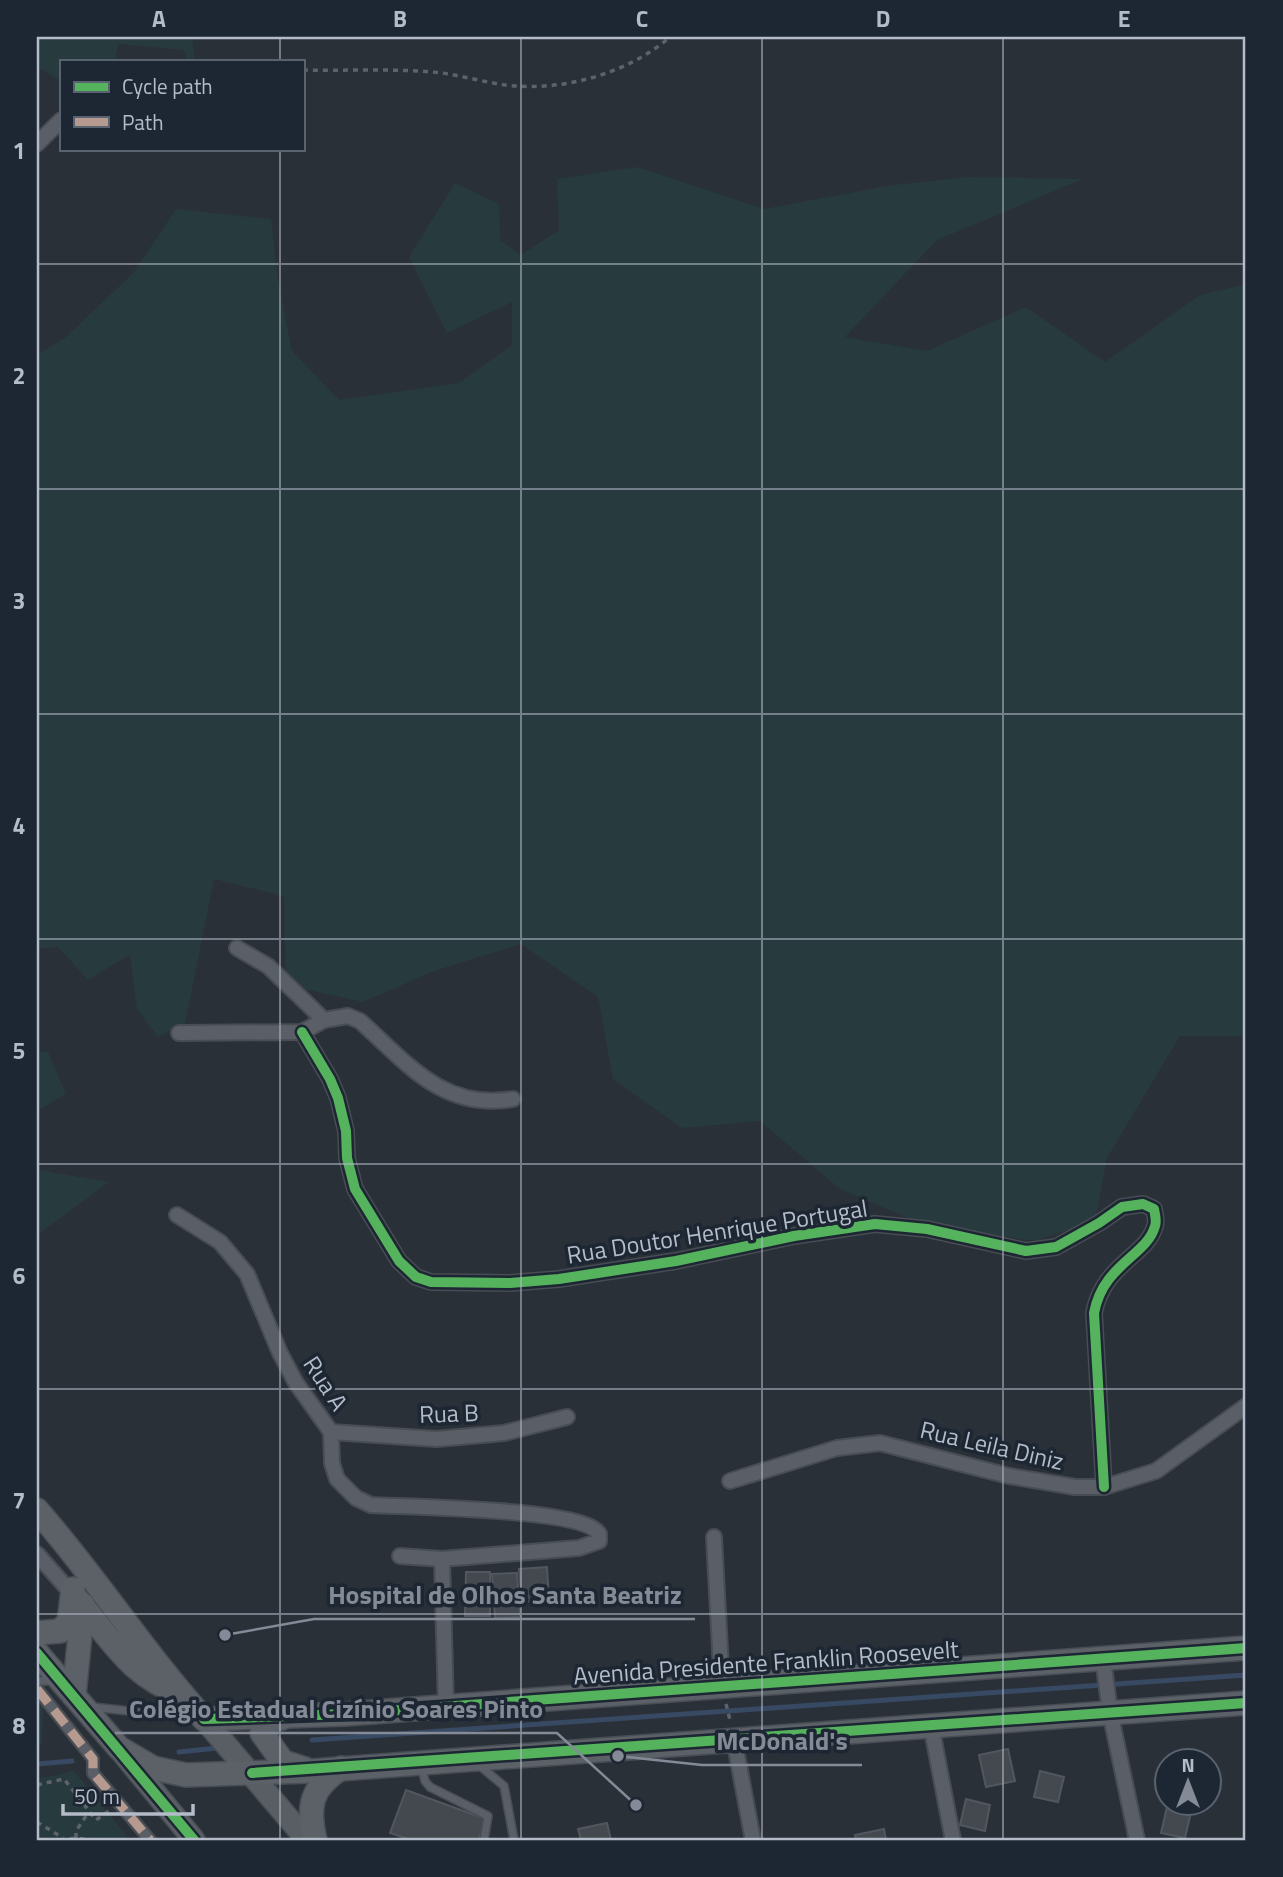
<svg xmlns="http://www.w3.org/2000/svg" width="1283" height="1877" font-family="'Titillium Web',sans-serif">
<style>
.green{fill:#273a3e}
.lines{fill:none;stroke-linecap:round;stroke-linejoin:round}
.stream{stroke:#384963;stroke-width:5}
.building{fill:#444950;stroke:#52575f;stroke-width:2}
.service-casing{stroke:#484c53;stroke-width:10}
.pedestrian-casing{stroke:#484c53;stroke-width:14}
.minor-casing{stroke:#484c53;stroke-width:18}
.secondary-casing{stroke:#484c53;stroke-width:24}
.primary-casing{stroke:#484c55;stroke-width:26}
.path{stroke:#5d636a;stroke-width:3.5;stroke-dasharray:5 5;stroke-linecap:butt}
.service{stroke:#5a5e66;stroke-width:7}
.pedestrian{stroke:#5a5e66;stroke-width:10}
.minor{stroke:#5a5e66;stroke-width:14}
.secondary{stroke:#595d64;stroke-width:21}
.primary{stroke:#5c6168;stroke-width:23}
.quiet{stroke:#b69a8f;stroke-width:9;stroke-dasharray:18 9;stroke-linecap:butt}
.cycleway-casing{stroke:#1d2633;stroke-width:15}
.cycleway{stroke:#56b35d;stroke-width:10}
.grid{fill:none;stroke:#b4bcc9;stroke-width:2;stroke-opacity:0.55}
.labels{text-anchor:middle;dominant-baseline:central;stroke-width:7;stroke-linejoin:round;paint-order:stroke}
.street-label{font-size:24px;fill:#b4bcc9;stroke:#1d2633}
.leader{fill:none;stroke:#848b96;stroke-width:2.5}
.callout-dot{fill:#848b96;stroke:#1d2633;stroke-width:2.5}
.callout-label{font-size:26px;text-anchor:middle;font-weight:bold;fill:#848b96;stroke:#1d2633;stroke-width:7;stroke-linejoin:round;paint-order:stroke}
.neatline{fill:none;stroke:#b4bcc9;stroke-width:2.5}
.grid-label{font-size:23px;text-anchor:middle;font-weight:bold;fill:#b4bcc9}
</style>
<rect width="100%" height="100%" fill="#2a3038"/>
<g class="green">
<polygon points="37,37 198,37 192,38 195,61 187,61 184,50 118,44 115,60 112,61 61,61 61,79 58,79 41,69 37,70"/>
<polygon points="637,167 764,209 893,185 971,177 1083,179 937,240 845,337 927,351 1026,307 1105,362 1200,295 1246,284 1246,1036 1180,1036 1107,1158 1095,1221 1035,1241 924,1225 840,1189 760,1121 682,1128 613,1079 598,997 521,944 434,971 363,1002 286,985 284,896 214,879 185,1024 158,1037 137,1009 130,955 88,980 58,947 37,949 37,355 66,337 134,272 176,209 271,219 278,280 292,351 339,400 459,383 512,345 512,302 447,333 409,257 455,183 499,204 500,240 521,255 559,230 557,179"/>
<polygon points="37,1051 48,1052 66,1094 37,1111"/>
<polygon points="37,1168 38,1170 109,1182 37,1235"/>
<polygon points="37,1698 43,1706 42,1744 37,1748"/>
<polygon points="74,1771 130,1840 37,1840 37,1779"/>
</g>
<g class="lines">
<g class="stream">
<polyline points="312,1740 1246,1675"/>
<polyline points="179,1752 217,1748"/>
<polyline points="37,1764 72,1761"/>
</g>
</g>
<g class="building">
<polygon points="547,1567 549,1600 522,1602 519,1569"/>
<polygon points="466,1572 490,1572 490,1616 465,1616"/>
<polygon points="517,1573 520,1617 495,1618 492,1574"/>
<polygon points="1008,1749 1015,1781 986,1787 979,1755"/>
<polygon points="1040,1771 1064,1777 1058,1802 1034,1797"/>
<polygon points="406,1790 486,1819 478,1840 411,1840 390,1833"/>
<polygon points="966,1799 990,1805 985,1831 960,1825"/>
<polygon points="1167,1807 1191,1812 1185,1838 1161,1833"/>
<polygon points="607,1823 611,1840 581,1840 578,1829"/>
<polygon points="884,1829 886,1840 856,1840 855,1835"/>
</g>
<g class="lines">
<g class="service-casing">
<g id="service">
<polyline points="37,1681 54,1681"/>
<polyline points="92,1707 195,1718"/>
<polyline points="480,1766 504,1786 514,1840"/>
<polyline points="422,1768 425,1781 430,1787 488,1816 484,1840"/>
</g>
</g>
<g class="pedestrian-casing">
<polyline id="pedestrian" points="37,1689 93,1759 93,1773 150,1840"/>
</g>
<g class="minor-casing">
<g id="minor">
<polyline points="37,144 61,120"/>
<path d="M324,1020L348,1016L360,1021C407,1063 443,1111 513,1099"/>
<path d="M302,1032L330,1079L338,1098L346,1131L347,1158L355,1189L399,1261L416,1277L431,1282L510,1283L559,1279L676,1261L794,1236L875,1224L927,1229L1026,1251L1056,1247L1099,1223L1122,1207L1143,1204L1154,1209C1155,1215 1157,1221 1155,1226C1147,1256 1103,1264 1094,1313L1104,1487"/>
<polyline points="179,1033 302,1032 324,1020 268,966 237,948"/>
<path d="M177,1215L220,1242L247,1274L280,1353L296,1383L331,1432L332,1463L337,1479L356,1498L371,1505C407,1507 584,1508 599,1534V1541L579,1548L442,1559L400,1556"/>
<polyline points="331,1432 437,1439 504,1433 567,1417"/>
<polyline points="730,1481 837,1448 880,1443 1009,1476 1075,1487 1104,1487 1156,1471 1246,1406"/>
<polyline points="714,1537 722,1687"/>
<polyline points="37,1554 73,1595"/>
<polyline points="442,1559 446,1707"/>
<polyline points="1103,1659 1110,1712 1137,1840"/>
<polyline points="931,1725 953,1840"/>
<polyline points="734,1739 753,1840"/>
</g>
</g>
<g class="secondary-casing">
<g id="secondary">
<polyline points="204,1719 307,1840"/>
<polyline points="120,1750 194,1840"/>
</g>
</g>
<g class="primary-casing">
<g id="primary">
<path d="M37,1510C96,1577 144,1653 204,1719L345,1714L1246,1648"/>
<path d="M73,1595C110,1635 127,1675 182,1694"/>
<polyline points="37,1633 60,1631 69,1622 73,1589"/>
<polyline points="37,1653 119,1748 153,1768 186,1775 312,1771 1246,1703"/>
<polyline points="74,1695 83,1605"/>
<polyline points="282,1718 268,1722 262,1733 283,1762 305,1769"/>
<path d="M315,1840C307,1805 311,1788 341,1768"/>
</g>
</g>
<g class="path">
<path d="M303,70C348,71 396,68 442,73C463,76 484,82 505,85C562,92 627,74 670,37"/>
<polyline points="726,1704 730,1720"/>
<polyline points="37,1785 64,1779 96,1820 109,1811"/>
<polyline points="37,1822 63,1838"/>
<polyline points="76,1838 76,1831 88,1813"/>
<polyline points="60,1840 76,1838 96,1840"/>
</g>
<use href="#service" class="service"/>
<use href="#pedestrian" class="pedestrian"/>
<use href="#minor" class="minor"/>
<use href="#secondary" class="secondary"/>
<use href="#primary" class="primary"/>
<polyline class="quiet" points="37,1689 93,1759 93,1773 150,1840"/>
<g class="cycleway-casing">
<g id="cycleway">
<path d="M302,1032L330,1079L338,1098L346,1131L347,1158L355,1189L399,1261L416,1277L431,1282L510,1283L559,1279L676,1261L794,1236L875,1224L927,1229L1026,1251L1056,1247L1099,1223L1122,1207L1143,1204L1154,1209C1155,1215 1157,1221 1155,1226C1147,1256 1103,1264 1094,1313L1104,1487"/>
<polyline points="37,1653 194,1840"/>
<polyline points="204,1719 345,1714 1246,1648"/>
<polyline points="252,1773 1246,1703"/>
</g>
</g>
<use href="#cycleway" class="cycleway"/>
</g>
<path class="grid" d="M280,37V61M521,37V1840M762,37V1840M1003,37V1840M280,149V1840M37,264H1246M37,489H1246M37,714H1246M37,939H1246M37,1164H1246M37,1389H1246M37,1614H1246"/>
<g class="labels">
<g class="street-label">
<text transform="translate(717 1231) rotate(-9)">Rua Doutor Henrique Portugal</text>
<text transform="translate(326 1383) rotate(57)">Rua A</text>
<text transform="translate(449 1413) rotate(-2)">Rua B</text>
<text transform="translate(992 1445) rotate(13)">Rua Leila Diniz</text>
<text transform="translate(766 1662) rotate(-4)">Avenida Presidente Franklin Roosevelt</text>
</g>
</g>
<path class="leader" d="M225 1635L314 1619H695M636 1805L557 1733H115M618 1756L702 1765H862"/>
<g class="callout-dot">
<circle cx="225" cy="1635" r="7"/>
<circle cx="636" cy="1805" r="7"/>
<circle cx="618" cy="1756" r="7"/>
</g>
<g class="callout-label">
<text x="505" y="1604">Hospital de Olhos Santa Beatriz</text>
<text x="336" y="1718">Colégio Estadual Cizínio Soares Pinto</text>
<text x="782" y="1750">McDonald's</text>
</g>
<rect width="1283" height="1877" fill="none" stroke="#1d2633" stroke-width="77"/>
<rect x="60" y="60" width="245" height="91" fill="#1d2633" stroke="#59626f" stroke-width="2"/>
<rect x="74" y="82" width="35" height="10" fill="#56b35d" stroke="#59626f" stroke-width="2"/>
<text x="122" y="94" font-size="21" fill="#b4bcc9">Cycle path</text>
<rect x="74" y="117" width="35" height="10" fill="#b69a8f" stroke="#59626f" stroke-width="2"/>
<text x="122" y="130" font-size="21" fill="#b4bcc9">Path</text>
<g transform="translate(1188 1782)"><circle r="33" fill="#1d2633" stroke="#59626f" stroke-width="2"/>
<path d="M0-5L12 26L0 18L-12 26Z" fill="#848b96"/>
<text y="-10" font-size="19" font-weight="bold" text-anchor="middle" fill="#b4bcc9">N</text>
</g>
<path d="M63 1804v10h130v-10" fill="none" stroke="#b4bcc9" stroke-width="3.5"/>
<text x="74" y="1804" font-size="21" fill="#b4bcc9" stroke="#1d2633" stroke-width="5" paint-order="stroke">50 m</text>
<rect x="38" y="38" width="1206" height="1801" class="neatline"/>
<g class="grid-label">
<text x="159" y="27">A</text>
<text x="400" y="27">B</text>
<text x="642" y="27">C</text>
<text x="883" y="27">D</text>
<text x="1124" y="27">E</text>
<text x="19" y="159">1</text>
<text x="19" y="384">2</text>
<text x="19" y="609">3</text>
<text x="19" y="834">4</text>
<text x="19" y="1059">5</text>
<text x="19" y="1284">6</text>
<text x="19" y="1509">7</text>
<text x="19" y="1734">8</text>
</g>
</svg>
